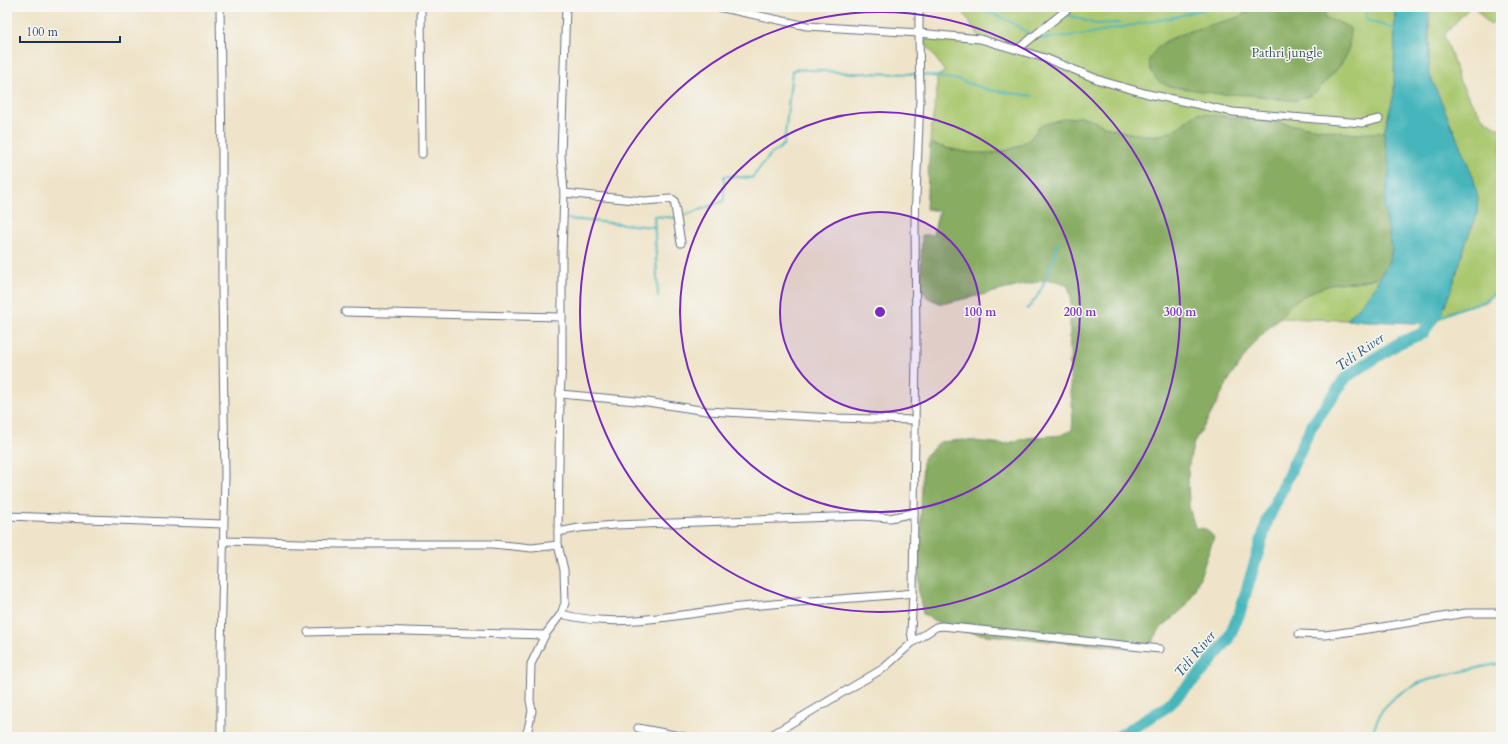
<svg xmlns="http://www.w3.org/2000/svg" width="1508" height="744" font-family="Cardo,serif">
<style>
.green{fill:#aac86f;stroke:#627c66}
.forest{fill:#87ac62;stroke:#516e60}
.water{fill:#46b6bc;stroke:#30728d}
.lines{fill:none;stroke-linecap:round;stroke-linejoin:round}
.stream{stroke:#46b6bc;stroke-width:2}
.river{stroke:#46b6bc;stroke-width:12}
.minor-casing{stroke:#656e83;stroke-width:9}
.minor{stroke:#fff;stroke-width:7}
.ring{fill:none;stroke:#7b2cbf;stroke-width:2}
.labels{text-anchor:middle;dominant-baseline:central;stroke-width:3;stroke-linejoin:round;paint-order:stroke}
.park-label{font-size:13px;fill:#3f5562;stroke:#f6f6f2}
.water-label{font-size:14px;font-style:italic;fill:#28587a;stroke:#f6f6f2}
.centre{fill:#7b2cbf;stroke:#f6f6f2;stroke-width:2}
.ring-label{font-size:12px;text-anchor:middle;font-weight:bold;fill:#7b2cbf;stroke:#f6f6f2;stroke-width:3;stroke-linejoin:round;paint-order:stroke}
</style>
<rect width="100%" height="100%" fill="#f6f6f2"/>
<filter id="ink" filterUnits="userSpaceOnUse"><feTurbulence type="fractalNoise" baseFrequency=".025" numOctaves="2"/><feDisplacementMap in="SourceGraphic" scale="8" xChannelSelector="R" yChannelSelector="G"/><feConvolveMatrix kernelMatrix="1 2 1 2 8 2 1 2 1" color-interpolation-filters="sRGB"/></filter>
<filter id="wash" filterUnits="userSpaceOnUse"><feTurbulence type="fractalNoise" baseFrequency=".012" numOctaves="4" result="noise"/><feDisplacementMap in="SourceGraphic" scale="16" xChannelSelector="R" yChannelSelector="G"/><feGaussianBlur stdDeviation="0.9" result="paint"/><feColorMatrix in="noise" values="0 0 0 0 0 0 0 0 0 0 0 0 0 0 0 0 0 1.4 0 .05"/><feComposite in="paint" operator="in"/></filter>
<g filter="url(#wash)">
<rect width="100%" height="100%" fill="#efe4c9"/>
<g class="green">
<path d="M960,7H1254C1240,22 1204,27 1184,34C1177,36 1171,39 1164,42L1178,88L1200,90L1220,94L1253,95L1287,100H1297L1309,96L1318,90L1339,67L1325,19V7H1395L1394,94L1384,132L1354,134L1267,121L1197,113C1187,120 1176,131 1164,134C1150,138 1118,132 1104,126C1097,123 1090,117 1082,117C1072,117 1050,121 1041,126C1038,128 1036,132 1033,135C1031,138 1027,141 1024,143C996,160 959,153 930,143C931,120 938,99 937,76L945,72L919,33L980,38Z"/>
<polygon points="1430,7 1470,7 1444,35 1452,56 1458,78 1469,98 1483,118 1501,130 1501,288 1486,302 1461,308 1449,312 1434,324 1445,306 1466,242 1477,215 1473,176 1429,73"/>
<polygon points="1474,7 1501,7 1501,16 1490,25"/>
<path d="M1385,269L1371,292L1347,320L1277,318C1283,312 1288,306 1295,301C1305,292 1321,287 1334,283C1354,278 1369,288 1385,269Z"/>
</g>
<g class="forest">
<path d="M1254,7H1325V19L1336,21L1350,28L1349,48L1345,58L1339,67L1318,90L1309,96L1297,100H1287L1253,95L1220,94L1168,86L1158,81L1151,72L1149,60C1153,54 1157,46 1165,42C1178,34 1205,26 1221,22C1233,19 1245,16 1254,7Z"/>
<path d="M1197,113L1267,121L1354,134L1384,132L1385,142L1388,153L1389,175L1384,206L1392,248L1390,259L1385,269L1378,277L1357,282L1336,283L1316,290L1296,300L1256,341L1231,376L1206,423L1194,442L1189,463L1188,475L1189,506L1195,528L1206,529L1214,537L1200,577L1191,598L1185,607L1160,629L1152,642L1138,649L986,635C966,632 940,626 923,614L918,590L923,458L940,442L962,440L1005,444L1027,438L1062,435L1072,430C1074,413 1070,392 1070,374C1069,348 1070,322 1071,296L1068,286L1057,281L1046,280L942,304L928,298L920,287L922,235H933L939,211L926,209L930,143C959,153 996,160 1024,143C1027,141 1031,138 1033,135C1036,132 1037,128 1041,126C1050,121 1072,117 1082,117C1090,117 1097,123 1104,126C1117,132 1150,138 1164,134C1176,131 1187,120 1197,113Z"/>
</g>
<polygon class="water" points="1395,7 1428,7 1429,73 1473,176 1478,198 1477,215 1466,242 1454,282 1445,306 1434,324 1347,320 1371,292 1385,269 1390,259 1392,248 1384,206 1389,175 1388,153 1385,142 1384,132 1394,94"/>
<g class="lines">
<g class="stream">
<polyline points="975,7 1007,20 1031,35"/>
<polyline points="1058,7 1059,8"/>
<polyline points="1365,7 1367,20 1395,29"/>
<polyline points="1068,15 1095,24 1119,23"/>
<polyline points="1039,39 1087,34 1169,18 1213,7"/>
<polyline points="568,219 654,227"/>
<polyline points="658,296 654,216 677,218 724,201 724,176 752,178 770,155 780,148 784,144 792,71 796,69 852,73 919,74 959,80 989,90 1033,96"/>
<path d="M1027,309C1044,292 1051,266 1058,243"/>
<polyline points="1437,319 1461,308 1487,300 1501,288"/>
<polyline points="1370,737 1382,710 1397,695 1419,683 1441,676 1501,663"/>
</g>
<polyline class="river" points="1118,737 1165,708 1204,670 1227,641 1240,612 1268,519 1311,427 1346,377 1399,343 1423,333 1438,310"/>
</g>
</g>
<g filter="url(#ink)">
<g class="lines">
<g class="minor-casing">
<g id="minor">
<polyline points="220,7 222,156 222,289 225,475 221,649 221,737"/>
<polyline points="421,7 422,154"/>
<polyline points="718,7 807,26 919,33 919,7"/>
<polyline points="1018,49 1070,7"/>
<polyline points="564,193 644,201 671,199 674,200 681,243"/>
<polyline points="345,312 562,317"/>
<polyline points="560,394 647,402 707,411 833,418 915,420"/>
<polyline points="7,516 223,524"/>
<polyline points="558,532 579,528 615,525 862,516 890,518 914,513"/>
<polyline points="223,541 341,544 492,544 532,548 558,545"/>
<path d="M561,614C617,629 677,615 732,608C792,601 853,599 913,593"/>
<polyline points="308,632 373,630 545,635"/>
<polyline points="1299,634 1325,635 1382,627 1466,613 1501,613"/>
<polyline points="1160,649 942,626 936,627 913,642 911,632 913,593 916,348 915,221 920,98 919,33 980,39 1045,58 1102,81 1148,94 1196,104 1233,112 1362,123 1379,119"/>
<polyline points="638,728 685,737"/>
<polyline points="525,737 528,729 532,711 530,700 531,664 545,635 561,614 565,603 564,570 558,545 558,532 560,394 562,366 562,252 564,193 561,155 566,7"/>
<polyline points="768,737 884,668 913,642"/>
</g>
</g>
<use href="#minor" class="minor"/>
</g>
</g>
<circle cx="880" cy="312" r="100" fill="#7b2cbf" fill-opacity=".12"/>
<g class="ring">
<circle cx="880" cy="312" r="100"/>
<circle cx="880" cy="312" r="200"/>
<circle cx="880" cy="312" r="300"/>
</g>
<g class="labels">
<g class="park-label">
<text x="1287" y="53">Pathri jungle</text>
</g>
<g class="water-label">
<text transform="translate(1360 352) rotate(-35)">Teli River</text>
<text transform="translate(1195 654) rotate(-50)">Teli River</text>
</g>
</g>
<circle cx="880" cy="312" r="6" class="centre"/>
<g class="ring-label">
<text x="980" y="316">100 m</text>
<text x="1080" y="316">200 m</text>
<text x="1180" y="316">300 m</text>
</g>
<rect width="1508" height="744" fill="none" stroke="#f6f6f2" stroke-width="24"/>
<path d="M20 36v6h100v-6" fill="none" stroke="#1b2f5e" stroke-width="2"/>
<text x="26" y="36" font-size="12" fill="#1b2f5e" stroke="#f6f6f2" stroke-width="3" paint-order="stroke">100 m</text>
</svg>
